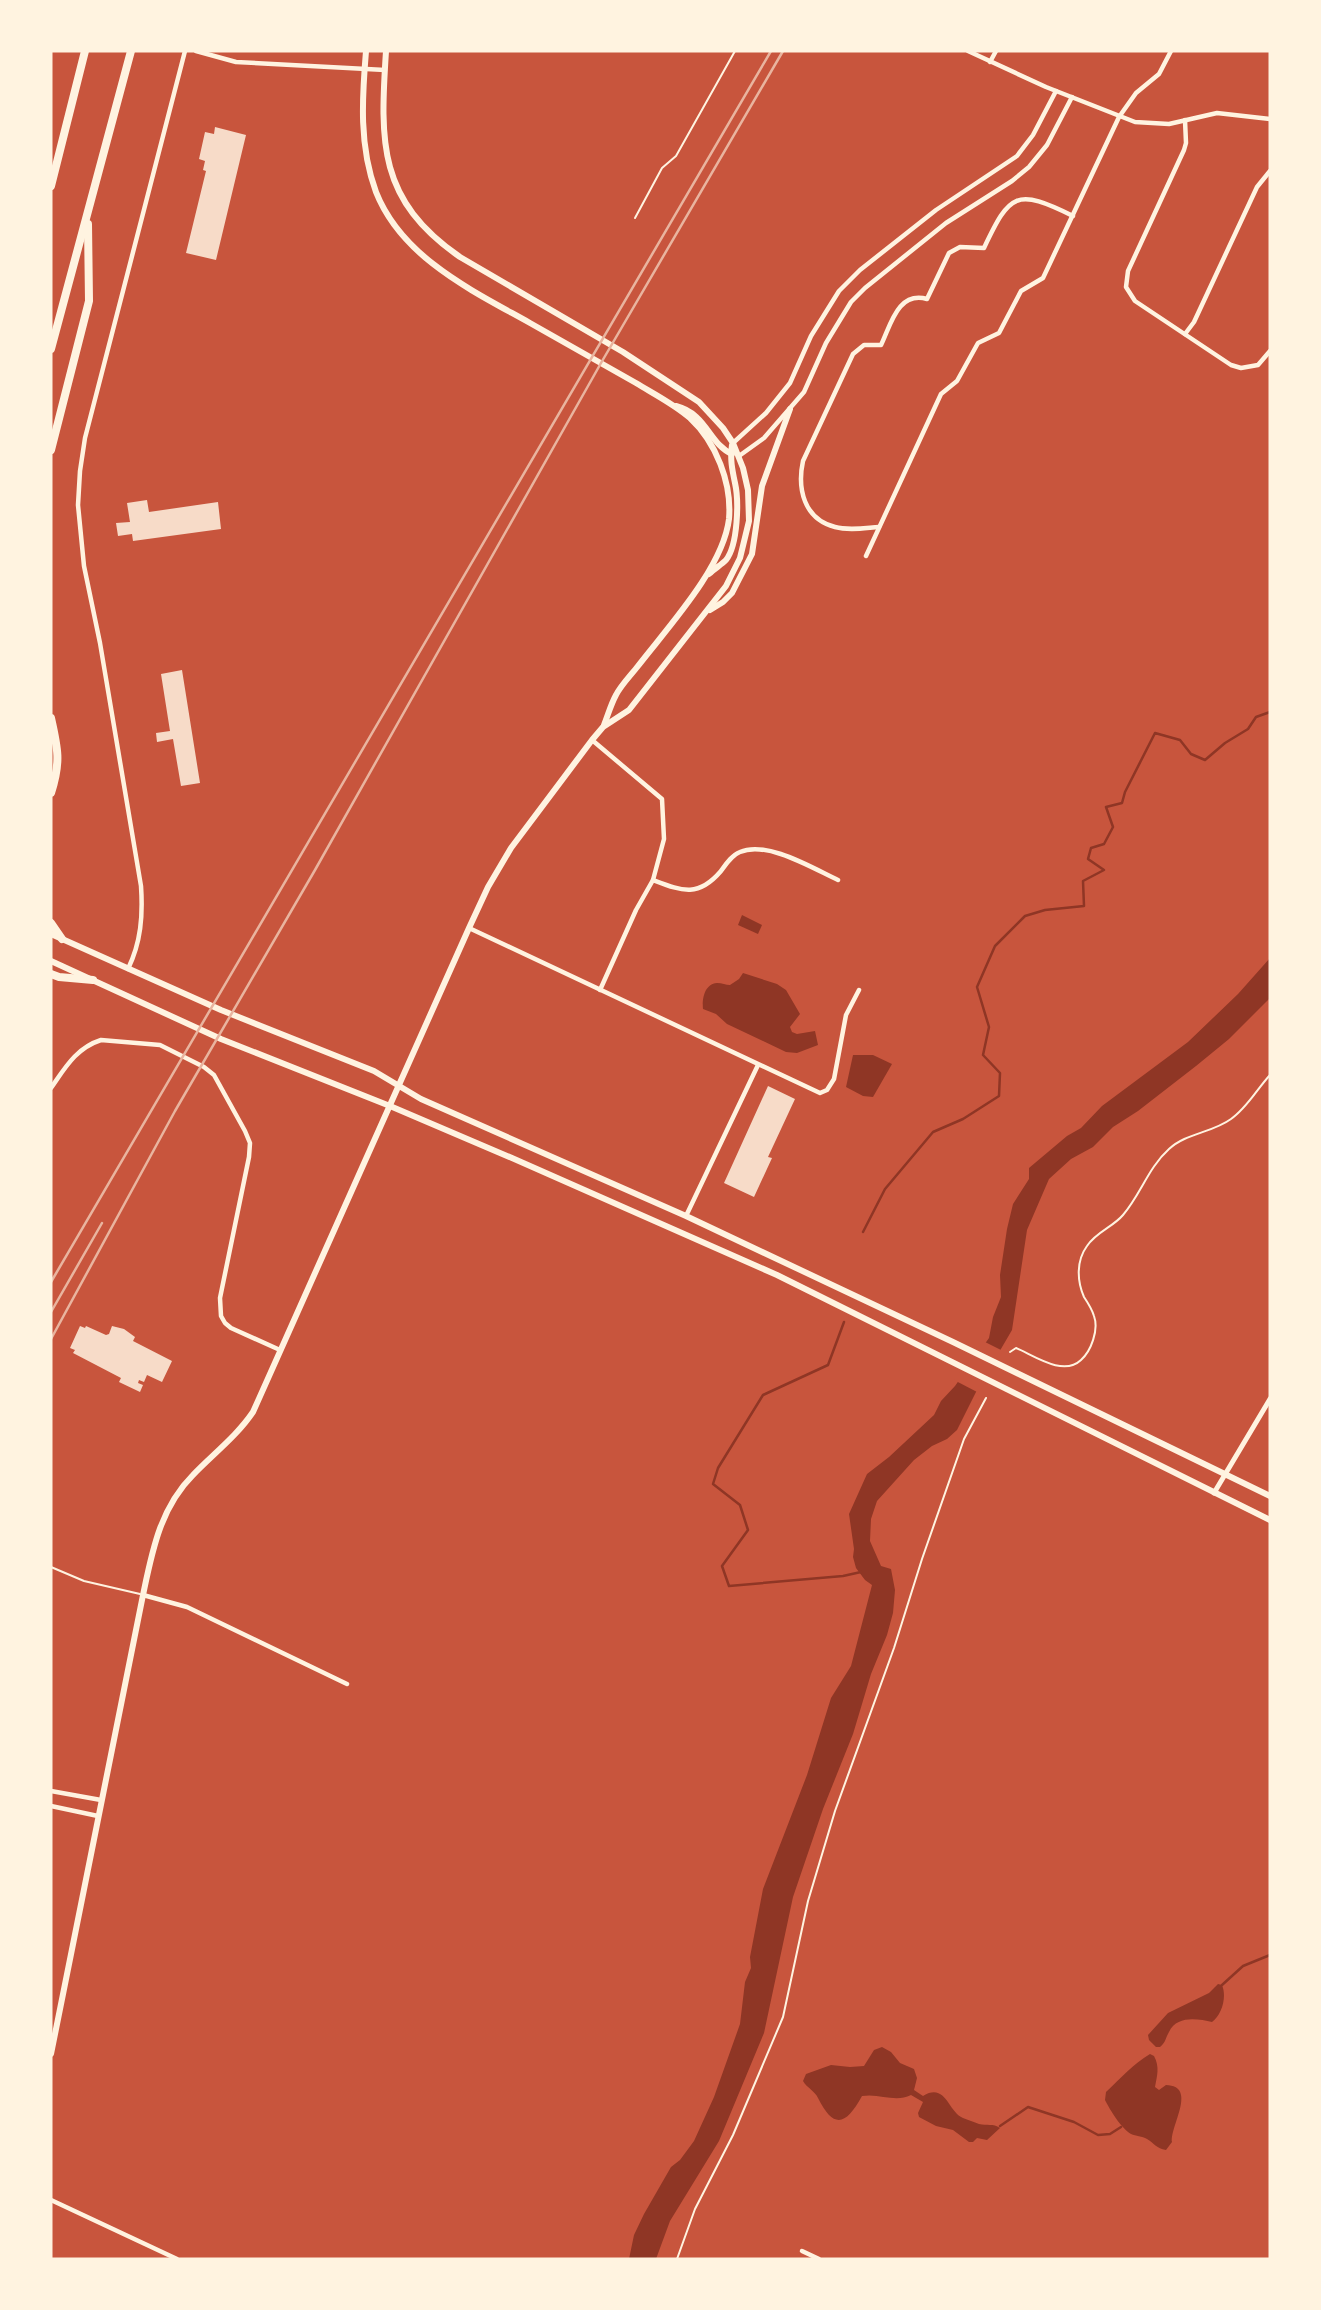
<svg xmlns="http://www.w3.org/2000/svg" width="1321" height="2310" font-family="'Noto Sans',sans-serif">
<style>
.water{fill:#8f3625}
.pier{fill:#c8553d}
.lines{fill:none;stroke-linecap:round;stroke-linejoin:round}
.stream{stroke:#8f3625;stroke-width:2.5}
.building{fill:#f7dbc8}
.path{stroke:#fff3e0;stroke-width:2}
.service{stroke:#fff3e0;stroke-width:2}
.minor{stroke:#fff3e0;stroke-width:4.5}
.tertiary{stroke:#fff3e0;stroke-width:5}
.secondary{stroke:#fff3e0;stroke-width:6}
.primary{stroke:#fff3e0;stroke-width:6}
.motorway{stroke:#fff3e0;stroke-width:8}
.rail{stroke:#e9b49f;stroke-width:2.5}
</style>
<rect width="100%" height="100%" fill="#c8553d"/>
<g class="water">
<polygon points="742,915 762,925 758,934 738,925"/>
<polygon points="1270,958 1270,998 1229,1039 1196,1066 1138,1111 1113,1127 1093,1147 1071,1159 1049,1179 1027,1230 1012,1330 977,1390 957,1430 947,1439 932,1446 914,1460 877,1501 871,1519 870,1541 881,1566 891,1569 895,1590 893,1613 887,1635 871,1674 853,1734 823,1809 793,1897 764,2033 719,2141 670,2221 656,2259 629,2259 634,2235 644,2214 671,2167 680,2160 694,2141 714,2097 740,2024 745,1982 751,1968 750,1957 763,1889 807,1775 831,1698 851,1666 872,1585 865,1580 856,1568 853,1557 854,1549 849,1514 867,1474 889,1457 934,1415 941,1401 955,1386 989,1338 993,1317 1001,1297 1000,1275 1007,1229 1013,1204 1029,1179 1029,1168 1067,1136 1081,1128 1102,1106 1188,1042 1238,994"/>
<path d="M743,973L777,984L786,990L800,1014L790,1027L792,1032L797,1034L815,1031L818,1045L797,1053L786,1052L727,1024L716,1014L703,1009C702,1000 704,984 717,983C722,983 726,985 730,985L739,979Z"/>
<polygon points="853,1055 873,1055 892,1064 873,1097 863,1096 846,1087"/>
<path d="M1218,1984L1222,1985C1227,1997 1222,2015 1212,2022C1198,2019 1177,2015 1169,2032C1165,2039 1166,2042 1160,2047H1156L1149,2040L1148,2035L1168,2013L1209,1993Z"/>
<path d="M882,2047L891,2052L900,2063L914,2069L917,2078L914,2090L923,2096C946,2082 948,2112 963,2118C968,2120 974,2122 979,2124C987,2126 993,2123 1000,2128L987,2140L977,2138L973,2142H969L953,2130L936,2126L919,2117L918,2113L923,2102L911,2095C895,2103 880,2093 862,2096C846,2125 834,2130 818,2098C815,2091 807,2088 803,2081L806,2074L831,2065L850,2067L864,2066L874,2050Z"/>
<path d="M1150,2054L1154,2056C1160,2067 1157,2076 1155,2087L1159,2090L1166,2085C1198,2086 1170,2126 1172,2142L1166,2150C1156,2148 1155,2144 1147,2139C1142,2136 1136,2136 1131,2134C1121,2128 1110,2110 1105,2100L1106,2092C1121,2078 1133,2064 1150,2054Z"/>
</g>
<polygon class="pier" points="983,1341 1003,1351 979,1393 954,1380"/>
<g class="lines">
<g class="stream">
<polyline points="863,1232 885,1189 933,1132 963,1119 999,1096 1000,1073 983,1055 989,1027 977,987 995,946 1025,916 1045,910 1084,906 1083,881 1104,870 1088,859 1091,848 1104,844 1113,827 1106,807 1122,803 1125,792 1155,733 1180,740 1191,754 1205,760 1225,743 1248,729 1256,717 1270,712"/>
<polyline points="844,1322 828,1365 763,1395 718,1468 713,1484 740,1505 748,1530 722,1566 729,1586 843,1576 861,1572"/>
<polyline points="1222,1985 1243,1966 1270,1955"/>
<polyline points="1000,2126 1028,2107 1074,2122 1098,2135 1110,2134 1121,2127"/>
</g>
</g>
<g class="building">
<polygon points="215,127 246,135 216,260 186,253 206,171 203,170 205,161 199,159 205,132 214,134"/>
<polygon points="147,500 149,512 218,502 221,529 133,541 132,534 118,536 116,523 130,522 127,503"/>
<polygon points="182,670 200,783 181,786 173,739 157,742 156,733 170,731 161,674"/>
<polygon points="768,1086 795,1099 768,1157 772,1158 754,1197 724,1183"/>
<polygon points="80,1326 85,1328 86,1326 106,1335 109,1334 112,1326 124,1329 135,1337 133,1341 172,1361 162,1382 147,1375 144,1382 139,1380 138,1383 143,1385 140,1392 119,1382 121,1378 73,1353 75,1350 70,1348"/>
</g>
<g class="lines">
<g class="path">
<path d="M1010,1352L1016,1348C1033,1355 1063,1377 1081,1360C1091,1351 1099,1330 1094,1316C1092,1309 1088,1303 1084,1297C1077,1281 1076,1261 1087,1246C1096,1232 1113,1227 1123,1215C1141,1194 1148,1168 1169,1149C1186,1133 1212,1133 1231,1119C1247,1108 1257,1089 1270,1075"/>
<polyline points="677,2259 695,2209 733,2135 783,2017 808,1901 835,1811 894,1648 922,1559 964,1439 986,1398"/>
</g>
<g class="service">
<polyline points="635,218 662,168 676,156 735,51"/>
<polyline points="51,1567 84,1581 140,1594"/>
</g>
<g class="minor">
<polyline points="196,51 236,62 385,70"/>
<polyline points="968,51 1046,87 1135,122 1169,124 1217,113 1270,119"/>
<polyline points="990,62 996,51"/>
<polyline points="1185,120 1186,143 1184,150 1128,271 1126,287 1135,301 1231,365 1241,368 1258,365 1270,351"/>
<polyline points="1185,334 1194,322 1257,187 1270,171"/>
<polyline points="733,443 766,413 790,383 811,336 839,291 860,270 936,210 1017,156 1033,135 1056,91"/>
<polyline points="739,456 764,438 804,392 826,343 851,302 865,288 946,223 1012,181 1029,167 1047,145 1072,97"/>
<path d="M879,527C865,528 849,531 835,527C804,519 797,489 803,461L853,354L864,345H881C891,324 898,291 927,299L949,253L960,247L984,248C1010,193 1016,188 1073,216"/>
<polyline points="866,556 941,394 957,381 978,343 999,333 1021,291 1043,278 1119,117 1136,93 1159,74 1171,51"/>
<polyline points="592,740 662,799 664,839 653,880 636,910 600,990"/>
<path d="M653,880C682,891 698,898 721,871C726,864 732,855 740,852C767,840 814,869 838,880"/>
<polyline points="469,928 820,1093 827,1090 834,1079 846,1015 859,990"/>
<path d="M128,969C141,942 143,916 141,886L100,643L84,566L78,505L80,471L85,438L185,51"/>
<path d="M51,1088C65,1068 76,1048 101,1040L160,1045L204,1067L214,1075L245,1131L250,1143L249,1157L220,1298L221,1316L225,1323L231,1328L280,1350"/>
<polyline points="686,1216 758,1065"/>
<polyline points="143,1595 187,1607 347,1684"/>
<polyline points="51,1791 101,1800"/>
<polyline points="51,1806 98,1816"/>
<polyline points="51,2200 177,2259"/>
<polyline points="802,2251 819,2259"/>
</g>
<polyline class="tertiary" points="1214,1493 1270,1399"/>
<g class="secondary">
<path d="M366,51C362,99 359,146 376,192C402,258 473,291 530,323C566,343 601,363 636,383C654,394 674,404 690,418C716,442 732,483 729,519C723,568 668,627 638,666C631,675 621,685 616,695C611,704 608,715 604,725"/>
<path d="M676,406C707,414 709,444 732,454"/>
<path d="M709,574C714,569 721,565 726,560C738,545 739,501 735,483C732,469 730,459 732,445"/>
<polyline points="710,610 723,602 732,593 752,554 762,486 790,409"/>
<path d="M51,2054L143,1595C152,1552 160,1508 193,1475C213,1454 236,1437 253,1412L469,928L488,887L511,848L592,740L603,727L629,710L726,586L740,558L749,521L748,490L743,468L733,443L723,428L699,402L623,352L460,257C378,200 380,143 386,51"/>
</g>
<g class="primary">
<polyline points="51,934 221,1010 374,1071 421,1099 686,1216 953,1342 1270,1496"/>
<polyline points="51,961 221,1039 390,1106 512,1158 777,1275 1270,1520"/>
</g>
<g class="motorway">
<polyline points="51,186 85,51"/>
<polyline points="51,349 131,51"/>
<polyline points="51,450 89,301 88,224"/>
<path d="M51,718C58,749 61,762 51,793"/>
<polyline points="51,923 62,939"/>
<polyline points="51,974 59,977 93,980"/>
</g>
<g class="rail">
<polyline points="51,1282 771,51"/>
<polyline points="51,1312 102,1223"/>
<polyline points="51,1339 175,1111 315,870 601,363 783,51"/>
</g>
</g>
<rect width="1321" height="2310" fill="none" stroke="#fff3e0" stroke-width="105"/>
</svg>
